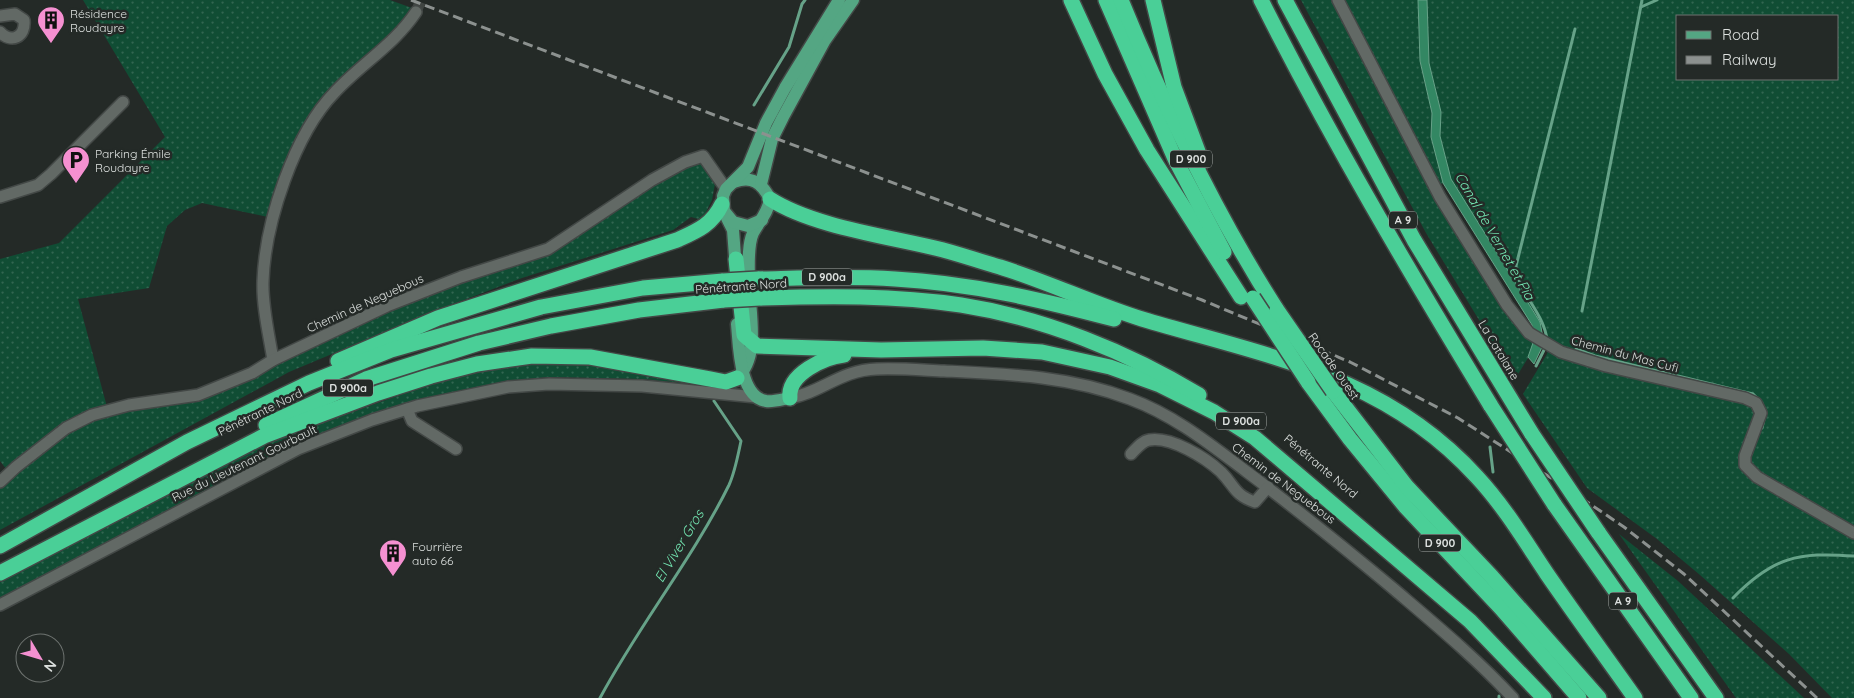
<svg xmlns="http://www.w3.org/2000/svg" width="1854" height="698" font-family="Quicksand,sans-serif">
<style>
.grass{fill:url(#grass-dots);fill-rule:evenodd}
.water{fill:#338763;stroke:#66a288}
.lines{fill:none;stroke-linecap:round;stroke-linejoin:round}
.stream{stroke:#66a288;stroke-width:3}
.minor-tunnel{stroke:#404542;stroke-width:11;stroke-dasharray:11 5.5;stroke-linecap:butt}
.minor-casing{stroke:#434846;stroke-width:14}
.major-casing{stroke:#434846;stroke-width:15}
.highway-casing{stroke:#434846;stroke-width:18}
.minor{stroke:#626965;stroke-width:11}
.major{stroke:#54a683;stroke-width:12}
.highway{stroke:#4acf97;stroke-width:15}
.rail{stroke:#8c918f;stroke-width:3;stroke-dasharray:10 5;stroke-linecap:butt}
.highway-bridge-casing{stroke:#434846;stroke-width:18;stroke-linecap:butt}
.highway-bridge{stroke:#4acf97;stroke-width:15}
.labels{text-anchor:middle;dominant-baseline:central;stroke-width:5;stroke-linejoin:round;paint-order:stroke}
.shield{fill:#242a27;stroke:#a5a9a7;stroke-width:1}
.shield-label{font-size:11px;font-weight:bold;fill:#dce0de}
.poi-label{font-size:12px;fill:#dce0de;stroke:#242a27;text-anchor:start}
.street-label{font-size:12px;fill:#dce0de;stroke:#242a27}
.water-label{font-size:14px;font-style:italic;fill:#73e5b1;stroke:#242a27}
</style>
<defs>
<pattern id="grass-dots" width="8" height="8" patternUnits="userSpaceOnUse" patternTransform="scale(1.25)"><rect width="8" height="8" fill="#104d34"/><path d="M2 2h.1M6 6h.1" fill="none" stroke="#326651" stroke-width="1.8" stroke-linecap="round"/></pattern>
</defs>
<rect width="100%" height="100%" fill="#242a27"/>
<g class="grass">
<path d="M83,0H390L412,8C391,40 357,60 331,88C297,123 281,171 268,217L202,203L185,210L167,226L149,288L78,299L107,407L7,470L0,461V259L59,243L165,137Z"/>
<polygon points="1301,0 1333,0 1430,190 1471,255 1534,340 1531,353 1515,379 1426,233"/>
<polygon points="1344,0 1418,0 1420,62 1432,113 1431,137 1443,183 1439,185"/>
<path d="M1427,0H1854V698H1832L1789,654L1700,575L1657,539L1587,488L1523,394L1547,354L1550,341L1451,179L1440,136L1441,112L1429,63ZM1678,16H1838V79H1678Z"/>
<polygon points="702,161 715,184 712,200 702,220 691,217 673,230 522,278 430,313 289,372 0,530 0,488 19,470 69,432 94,420 130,410 199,399 389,311 463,281 550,253 655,184"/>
<polygon points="533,364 589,365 697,382 710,386 643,379 549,377 507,381 415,400 370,414 296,443 0,598 0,582 267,443 433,383 478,372"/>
<polygon points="1619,534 1678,581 1804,698 1736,698"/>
</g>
<polygon class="water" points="1418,0 1427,0 1429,63 1441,112 1440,136 1451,179 1540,322 1544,343 1534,364 1528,357 1534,340 1532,325 1443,183 1431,137 1432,113 1420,61"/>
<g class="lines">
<g class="stream">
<polyline points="1641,7 1657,0"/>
<polyline points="754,105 789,47 802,4 805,0"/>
<polyline points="1582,311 1642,0"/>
<path d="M1547,340C1544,312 1518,294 1516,266L1575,29"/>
<polyline points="1576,349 1595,356 1740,391 1753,394 1757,398"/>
<polyline points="1536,366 1546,346"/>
<polyline points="1762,428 1764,419"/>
<polyline points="1490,447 1493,472"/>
<path d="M1733,598C1773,557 1798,552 1854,556"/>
<path d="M600,698C639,625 693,558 729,485C735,472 738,455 741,441L714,401"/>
<polyline points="1499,698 1499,696"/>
</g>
<polyline class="minor-tunnel" points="416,12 421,0"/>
<g class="minor-casing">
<g id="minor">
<polyline points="1338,0 1440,197 1507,305 1529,333 1561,352 1606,366 1745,398 1756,403 1761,413 1745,456 1745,465 1757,477 1854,533"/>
<path d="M0,16L15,14L24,20C26,37 11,44 0,32"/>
<polyline points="0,197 38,185 51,174 123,102"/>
<path d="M273,360C269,335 262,306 263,281C265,223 294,134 335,92C361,64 395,44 416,12"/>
<path d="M790,398C821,393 840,370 877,369C899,368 922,370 944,371C1008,374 1070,376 1130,399C1174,415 1211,445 1247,472C1298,510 1347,550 1395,590C1436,625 1477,659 1513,698"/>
<polyline points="407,409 412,421 456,449"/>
<path d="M1131,454C1136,449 1142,441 1149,440C1171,436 1206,458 1221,472C1235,486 1234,495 1255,502L1268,487"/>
<polyline points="0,482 16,467 66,428 92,415 129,405 198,395 252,373 273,360 387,306 461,277 548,249 652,180 685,162 703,156 726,189"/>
<polyline points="0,605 298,449 372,420 417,406 508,387 549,384 642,386 756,397"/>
</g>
</g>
<g class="major-casing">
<g id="major">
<path d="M734,182C752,175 762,183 770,199C768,213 760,220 753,233C747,246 749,268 749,282C749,312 761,356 737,378"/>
<polyline points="761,184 772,139 783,117 825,40 853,0"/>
<polyline points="727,218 733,230 736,269"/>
<polyline points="762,220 748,226 733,222 724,211 723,196 726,189 748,167 766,123 785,88 839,0"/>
<path d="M737,324C739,345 739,397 766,401C774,402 783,399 790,398"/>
</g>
</g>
<g class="highway-casing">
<g id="highway">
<polyline points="1071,0 1105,74 1147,150 1241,297"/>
<polyline points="1106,0 1176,161 1224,252"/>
<path d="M1121,0C1165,108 1214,212 1277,310"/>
<polyline points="1153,0 1174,87 1202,162"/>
<path d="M1261,0C1331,139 1410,273 1491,406"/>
<polyline points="1285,0 1414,240 1532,434"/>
<path d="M770,199C812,226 885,236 935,248C957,253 978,261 1000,267C1048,282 1094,304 1142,319C1266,356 1385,375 1477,477C1504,506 1525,541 1547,574C1576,616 1606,657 1635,698"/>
<polyline points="736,259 744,335 757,346 881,350 983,348 1042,352 1110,367 1160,385 1214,412 1255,438 1470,621 1544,698"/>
<path d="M758,279C804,278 849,276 895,279C970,283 1042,300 1114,319"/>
<path d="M760,298C827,296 894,295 961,305C1044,318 1128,352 1199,395"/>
<path d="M338,361L438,318L677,240C697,231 712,225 722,204"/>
<polyline points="1308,382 1350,439 1405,506 1501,608 1579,698"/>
<polyline points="1333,391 1407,487 1492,577 1599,698"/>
<path d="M790,398C787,374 825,357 844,355"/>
<polyline points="266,425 366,379 479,343 551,326 639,310 724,300"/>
<polyline points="1554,504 1691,698"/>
<polyline points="1598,532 1716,698"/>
<polyline points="0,546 187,442 309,383 391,350 541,307 643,288 723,281"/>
<polyline points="0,573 264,436 378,393 431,376 477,364 532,356 590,357 710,379 726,382 737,378"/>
</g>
</g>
<use href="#minor" class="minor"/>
<use href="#major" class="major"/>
<use href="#highway" class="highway"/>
<polyline class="rail" points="411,0 1202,300 1350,362 1458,418 1562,485 1624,527 1684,574 1817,698"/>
<g class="highway-bridge-casing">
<g id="highway-bridge">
<polyline points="723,281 758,279"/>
<polyline points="1253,298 1308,382"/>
<polyline points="724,300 760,298"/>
<polyline points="1277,310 1333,391"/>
<polyline points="1491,406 1554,504"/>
<polyline points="1532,434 1598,532"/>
</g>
</g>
<use href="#highway-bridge" class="highway-bridge"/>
</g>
<defs>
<g id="building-pin" transform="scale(1.4375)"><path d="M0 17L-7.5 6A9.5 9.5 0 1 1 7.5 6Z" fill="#f590d1" stroke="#242a27"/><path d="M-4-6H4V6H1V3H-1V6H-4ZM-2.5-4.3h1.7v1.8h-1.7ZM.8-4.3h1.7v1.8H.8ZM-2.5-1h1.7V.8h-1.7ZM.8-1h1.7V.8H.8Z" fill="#111"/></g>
<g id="parking-pin" transform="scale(1.4375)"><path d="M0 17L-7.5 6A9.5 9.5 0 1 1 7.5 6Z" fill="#f590d1" stroke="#242a27"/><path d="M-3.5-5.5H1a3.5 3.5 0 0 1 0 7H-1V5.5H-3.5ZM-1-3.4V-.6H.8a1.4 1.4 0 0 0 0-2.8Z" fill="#111"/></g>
</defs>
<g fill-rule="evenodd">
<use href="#building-pin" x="51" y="20"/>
<use href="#parking-pin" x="76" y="160"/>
<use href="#building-pin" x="393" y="553"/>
</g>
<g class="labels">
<g class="shield">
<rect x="1170" y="150.5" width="42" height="17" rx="4"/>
<rect x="1389" y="211.5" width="28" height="17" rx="4"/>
<rect x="802" y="268.5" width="50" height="17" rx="4"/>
<rect x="323" y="379.5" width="50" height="17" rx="4"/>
<rect x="1216" y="412.5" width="50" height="17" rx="4"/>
<rect x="1419" y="534.5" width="42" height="17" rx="4"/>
<rect x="1609" y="592.5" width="28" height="17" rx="4"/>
</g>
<g class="shield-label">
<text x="1191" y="159">D 900</text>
<text x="1403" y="220">A 9</text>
<text x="827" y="277">D 900a</text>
<text x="348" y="388">D 900a</text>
<text x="1241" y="421">D 900a</text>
<text x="1440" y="543">D 900</text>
<text x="1623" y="601">A 9</text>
</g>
<g class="poi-label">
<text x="70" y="13">Résidence<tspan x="70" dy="14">Roudayre</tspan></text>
<text x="95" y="153">Parking Émile<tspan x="95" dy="14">Roudayre</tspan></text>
<text x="412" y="546">Fourrière<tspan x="412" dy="14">auto 66</tspan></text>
</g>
<g class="street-label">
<text transform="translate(741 286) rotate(-4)">Pénétrante Nord</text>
<text transform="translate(365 303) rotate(-24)">Chemin de Neguebous</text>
<text transform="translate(1499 350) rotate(59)">La Catalane</text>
<text transform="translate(1625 354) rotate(15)">Chemin du Mas Cufi</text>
<text transform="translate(1334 366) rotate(55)">Rocade Ouest</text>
<text transform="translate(260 412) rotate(-26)">Pénétrante Nord</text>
<text transform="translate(244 463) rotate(-26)">Rue du Lieutenant Gourbault</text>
<text transform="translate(1321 466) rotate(40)">Pénétrante Nord</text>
<text transform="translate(1284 483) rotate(37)">Chemin de Neguebous</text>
</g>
<g class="water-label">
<text transform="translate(1495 236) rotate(60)">Canal de Vernet et Pia</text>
<text transform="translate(679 546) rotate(-59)">El Viver Gros</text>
</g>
</g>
<rect x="1676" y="15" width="162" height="65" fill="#242a27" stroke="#6e7370"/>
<rect x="1686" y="31" width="25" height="8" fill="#54a683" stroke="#6e7370"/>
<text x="1722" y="40" font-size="15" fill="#dce0de">Road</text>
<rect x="1686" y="56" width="25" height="8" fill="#8c918f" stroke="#6e7370"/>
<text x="1722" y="65" font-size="15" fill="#dce0de">Railway</text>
<g transform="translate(40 658) rotate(128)"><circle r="24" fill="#242a27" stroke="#6e7370"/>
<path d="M0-4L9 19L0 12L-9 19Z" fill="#f590d1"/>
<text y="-8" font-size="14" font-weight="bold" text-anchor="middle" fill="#dce0de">N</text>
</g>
</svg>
